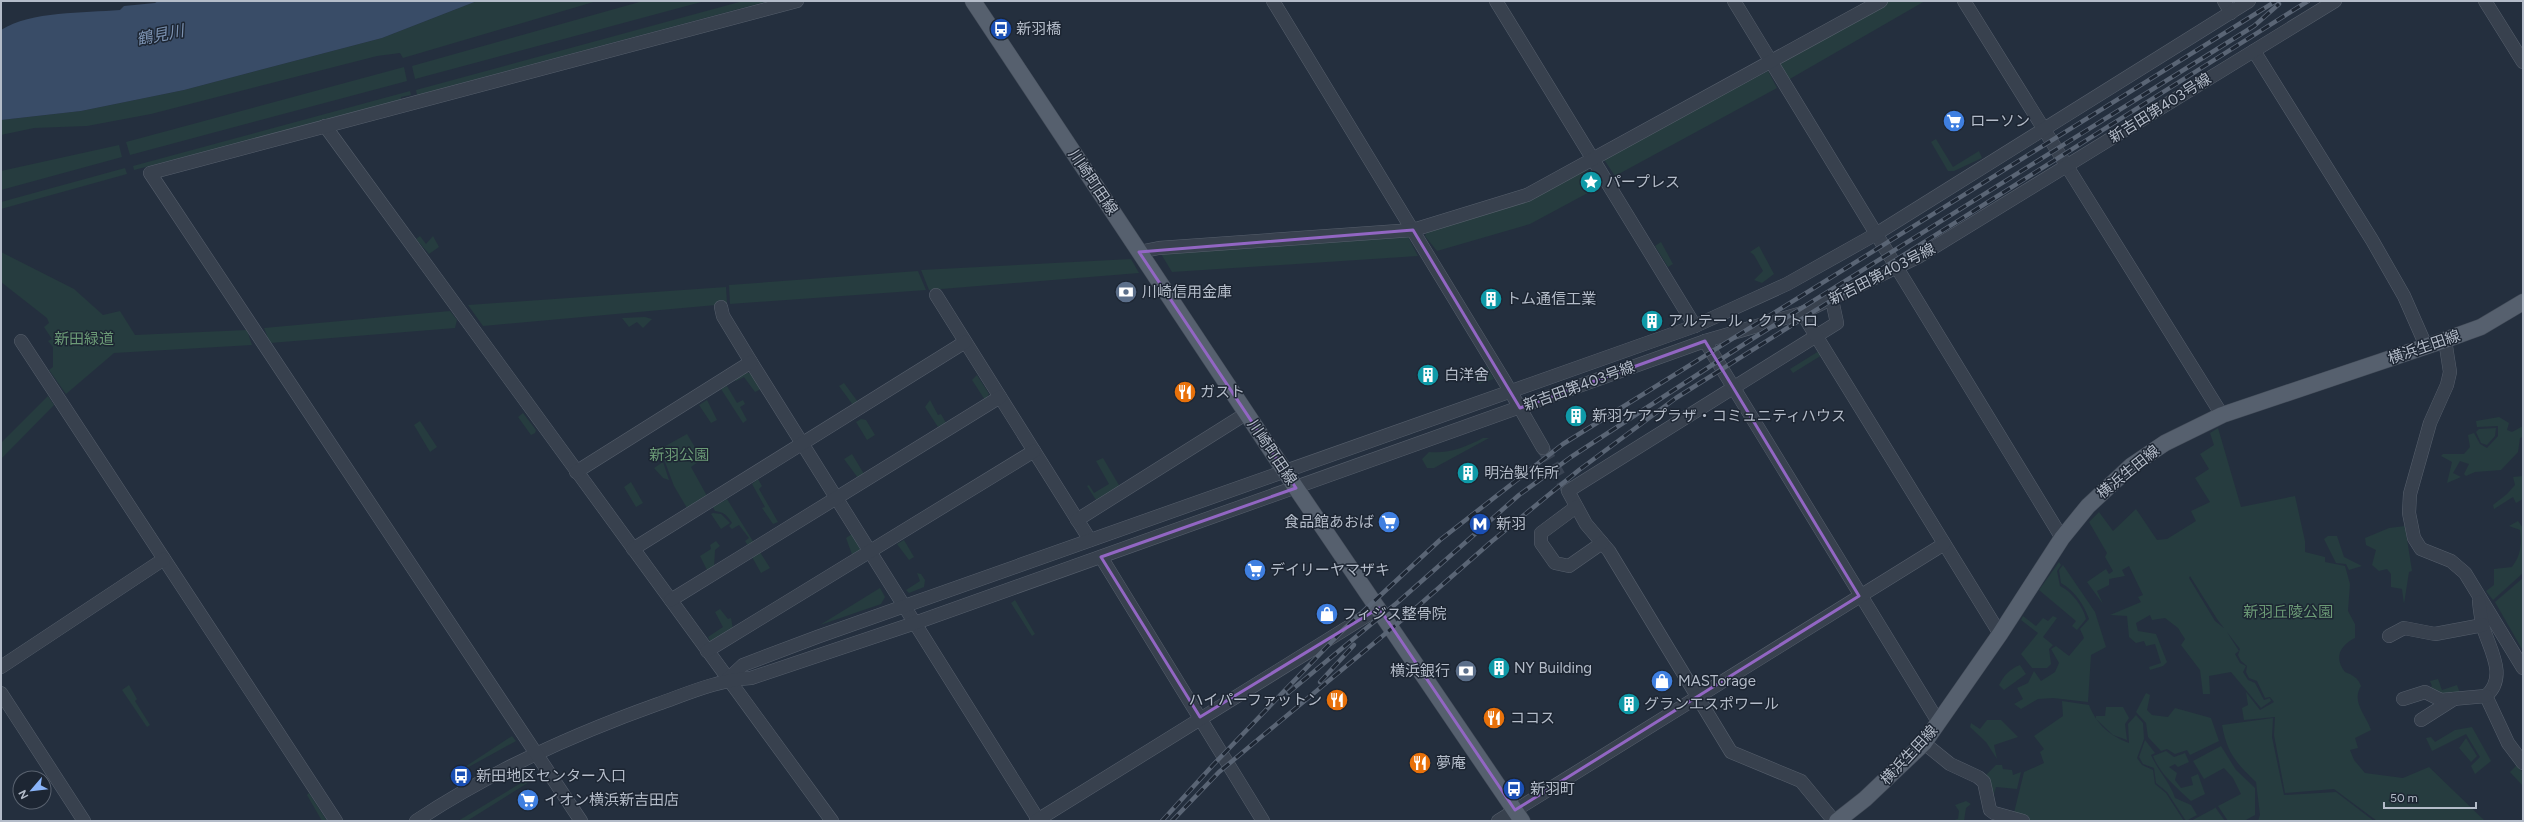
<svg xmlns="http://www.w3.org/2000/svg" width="2524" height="822" font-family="Figtree,'Noto Sans JP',sans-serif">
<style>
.green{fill:#263c3f}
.water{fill:#394c67}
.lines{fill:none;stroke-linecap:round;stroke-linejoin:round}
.minor-tunnel{stroke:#3a4453;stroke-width:13;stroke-dasharray:13 6;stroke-linecap:butt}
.minor-casing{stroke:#565f6c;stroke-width:14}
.major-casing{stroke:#414a57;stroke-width:17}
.minor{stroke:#38414e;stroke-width:13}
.major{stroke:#56606e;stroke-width:16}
.rail-casing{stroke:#5a6575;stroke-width:4.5}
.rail{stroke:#1d2633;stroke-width:3;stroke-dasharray:9;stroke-linecap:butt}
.marked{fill:none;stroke:#9266c3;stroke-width:3;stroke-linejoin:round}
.labels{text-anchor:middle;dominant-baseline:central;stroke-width:3;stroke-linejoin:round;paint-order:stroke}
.poi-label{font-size:15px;fill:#b4bcc9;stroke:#1d2633;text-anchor:start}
.street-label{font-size:15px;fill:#b4bcc9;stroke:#1d2633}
.park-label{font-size:15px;fill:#6b9a76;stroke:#1d2633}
.water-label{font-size:16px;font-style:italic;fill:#7c92b1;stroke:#1d2633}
</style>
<rect width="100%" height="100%" fill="#242f3e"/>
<g class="green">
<polygon points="477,1 597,1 403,58 400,53 377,56 151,114 87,126 34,128 1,135 1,120 81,111 184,90 382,38"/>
<polygon points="643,1 705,1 415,79 412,66"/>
<polygon points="743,1 769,1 417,95 416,90"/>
<polygon points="1890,1 1925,1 1788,80 1779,65"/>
<polygon points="404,67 407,81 130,155 126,142"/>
<polygon points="1768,71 1777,88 1615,176 1603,158"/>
<polygon points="410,91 411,95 401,97 401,101 134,170 133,166"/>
<polygon points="1936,139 1953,167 1979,151 1982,158 1954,171 1948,171 1931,142"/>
<polygon points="119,145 122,157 1,190 1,171"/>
<polygon points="125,168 127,174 1,209 1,202"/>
<polygon points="1587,168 1597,188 1530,224 1437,251 1425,236 1429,228"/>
<polygon points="1407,235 1418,256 1172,272 1161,254"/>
<polygon points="420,236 426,244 433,236 439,247 429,254 416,239"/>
<polygon points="1661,242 1673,264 1668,267 1655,246"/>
<polygon points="1759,246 1774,274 1762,283 1754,280 1763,271 1754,255 1750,252"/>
<polygon points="1,252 74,289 103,315 120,311 135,335 247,330 252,345 114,353 66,394 49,370 53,367 53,347 48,341 52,339 44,327 49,323 47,318 1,282"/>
<polygon points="1131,259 1139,273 929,290 921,270"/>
<polygon points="918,271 926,290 730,304 729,285"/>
<polygon points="726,287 727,304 483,326 468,305"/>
<polygon points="450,311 457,320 455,328 270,343 264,328"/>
<polygon points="645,317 652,319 643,328 637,322 629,327 622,318"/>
<polygon points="1819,351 1822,355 1793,373 1790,369"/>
<polygon points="1487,367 1494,379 1479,384 1471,372 1475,369 1478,372"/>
<polygon points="744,372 752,374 761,389 755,392 744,377 736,381 734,379"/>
<polygon points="977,375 989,394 985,400 972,380"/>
<polygon points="844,383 858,402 853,405 839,386"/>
<polygon points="727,386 737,403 743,400 745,404 740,407 747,420 743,423 721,389"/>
<polygon points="48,396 54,405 1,459 1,443"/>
<polygon points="707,400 717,420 711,423 699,405"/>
<polygon points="930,400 938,415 941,414 946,423 938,427 925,407"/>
<polygon points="523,413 536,430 535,433 531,435 518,417"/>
<polygon points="2499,417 2509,423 2507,430 2512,432 2523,426 2523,437 2520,438 2518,452 2501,470 2475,472 2466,476 2464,474 2469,464 2460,461 2453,473 2461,477 2447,483 2452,462 2441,456 2443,454 2464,454 2470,447 2468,435 2474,433 2480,444 2487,448 2498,436 2498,426 2477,427 2476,421"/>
<polygon points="861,419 866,420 875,435 867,440 856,422"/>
<polygon points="420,421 437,447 430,452 414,425"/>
<path d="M2218,428L2241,507L2295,496L2305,541V552L2325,557V562L2345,566L2350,584L2348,611L2355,624V638C2341,645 2333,657 2345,672C2353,675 2358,678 2361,686C2351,702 2366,715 2371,730L2355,738L2358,748L2350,750L2354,760L2365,773L2403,778L2429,767L2485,821H2377L2334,789L2285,793L2274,735L2275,717L2244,720L2242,708L2248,705L2246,692L2260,710L2274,702L2270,697L2265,698L2257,681L2249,678L2246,672L2247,666L2241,661L2238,655L2240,649L2217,619L2190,576L2189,578L2215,621L2225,629L2239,651L2235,654L2240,663L2246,666L2243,672L2248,680L2255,683L2264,700L2270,698L2271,701L2261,708L2231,672L2209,676L2210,694H2203L2200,670L2181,645L2185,639L2178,628L2165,618L2152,620L2150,615L2136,623L2138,631L2156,634L2167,662L2163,666L2150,670L2149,667L2161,663L2155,644L2146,646L2144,641L2136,643L2129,637L2127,616L2110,615L2141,602L2138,597L2143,595L2129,566L2122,570L2125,576L2109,579V585L2097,591L2103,604L2087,582L2106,569L2109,574L2113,571L2105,557L2107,553L2089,522L2099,512L2113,531L2136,509L2157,540L2167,539L2196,521L2191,511L2210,502L2195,478L2209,469L2200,454L2214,445L2210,433Z"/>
<polygon points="2496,428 2495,436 2487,445 2481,443 2476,432 2479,429"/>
<polygon points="687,434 702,459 691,467 707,496 687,508 674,486 660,449"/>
<path d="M1483,438H1489L1434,468H1427L1422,459L1429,452C1448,454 1466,447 1483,438Z"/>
<polygon points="852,454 864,474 858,478 844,459"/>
<polygon points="1103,458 1120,487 1096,500 1087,486 1089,485 1094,493 1109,484 1096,461"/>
<polygon points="663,462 669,480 663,478 654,468"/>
<polygon points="2523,476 2523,499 2516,503 2513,497 2494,509 2493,505 2507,494 2515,485 2513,477"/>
<polygon points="758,479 762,486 759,489 778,522 773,524 762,508 765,507 752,484"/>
<polygon points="631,482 643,503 636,507 624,487"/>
<path d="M727,499L754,543L749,547L745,541L749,538L739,525L732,529L729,526L732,523C727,515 724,512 715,511L713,507Z"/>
<polygon points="713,513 721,514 730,523 721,529 711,514"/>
<path d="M2518,521L2523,528V573L2493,600L2486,591L2494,585V569L2512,567C2521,555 2522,544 2520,530L2509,526Z"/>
<polygon points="2405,526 2412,571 2409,572 2404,604 2402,589 2391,587 2391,574 2387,569 2379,571 2372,565 2376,550 2366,545 2365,538 2389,528"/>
<polygon points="852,534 860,549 858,554 853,557 846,538"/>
<polygon points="2328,536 2337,536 2344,557 2362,566 2349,570 2346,564 2336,563 2324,539"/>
<polygon points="904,540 914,557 909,560 897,544"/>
<polygon points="716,541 720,546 715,550 714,568 708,572 700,556 711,549 710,545"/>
<polygon points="760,552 770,568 761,573 752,557"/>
<path d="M2059,562L2061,565L2057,571L2060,586C2072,592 2083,606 2086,619L2077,630L2072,626L2076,621L2039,590Z"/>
<path d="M2063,565L2095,612L2106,647L2091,655L2088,702L2053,698L2038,699L2021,709L2014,704L2023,699L2017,688L2028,683L2034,671L2041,681L2055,672L2059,663L2051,649L2056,646L2069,656L2084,638L2080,629L2089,619C2084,605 2075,591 2061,583L2059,570Z"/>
<polygon points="917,573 921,574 925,580 924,587 909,593 906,590 920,581"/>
<polygon points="2523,578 2523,651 2495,602"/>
<polygon points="880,588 885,597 881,604 820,625"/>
<polygon points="1015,600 1035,634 1032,636 1011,603"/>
<polygon points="720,609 728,619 731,618 733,629 717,640 710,641 708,637 723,627 715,612"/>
<polygon points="2023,616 2036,626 2043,618 2048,621 2053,616 2057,618 2043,637 2053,645 2049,649 2051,664 2047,668 2032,668 2021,654 2038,633 2021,620"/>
<path d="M2020,665L2026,674L2004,690L1999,685C2004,675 2010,669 2020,665Z"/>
<polygon points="2438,679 2442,690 2457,685 2460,693 2442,697 2428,690 2432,686 2430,681"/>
<polygon points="129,685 137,699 135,701 150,725 147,727 122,690"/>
<polygon points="2146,693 2150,695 2147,710 2152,715 2168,717 2175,708 2211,718 2219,741 2190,755 2187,750 2175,754 2167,749 2161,751 2148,737 2146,723 2136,712"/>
<path d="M2062,701L2089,705C2097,725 2109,735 2129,743L2128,724L2136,715L2143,723L2144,739L2137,758L2142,765L2153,770L2155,784L2166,793L2184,821H2012L2024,772L2044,763L2040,752L2044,749L2034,736L2063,716Z"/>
<polygon points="2106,707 2123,707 2129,718 2125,724 2127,740 2113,735 2096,719 2096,716 2105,716"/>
<path d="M2273,718L2272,737L2284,795L2336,792L2374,821H2258L2260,815L2256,782C2236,763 2227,753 2222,725Z"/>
<polygon points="1987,720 2001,720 2018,737 1994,745 1997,759 1986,742 1970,727 1971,723 1980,729"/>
<polygon points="2472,727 2491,761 2475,774 2471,766 2480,757 2466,734 2432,751 2426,738 2431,737 2435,742 2455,730"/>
<polygon points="512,736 516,741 445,780"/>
<polygon points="2466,738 2477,756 2471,762 2459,748"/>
<path d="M2145,740L2155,753L2151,755C2158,771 2170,782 2175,798L2191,805L2197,815L2186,821L2167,792L2156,783L2154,768L2143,764L2139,757Z"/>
<polygon points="2221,746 2236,770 2255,788 2255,815 2244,821 2228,821 2218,806 2241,794 2233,778 2224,768 2204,779 2193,761"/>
<path d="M2166,751L2174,757L2185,753L2189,762L2178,767L2175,764L2169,767L2177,773L2175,780L2181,788L2193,785L2191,777L2198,774L2205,794L2191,801C2177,788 2160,774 2153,756Z"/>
<polygon points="1996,765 2002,765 2003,769 2012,770 2013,775 2021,772 2017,789 1996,787 1991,803 1984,777"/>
<polygon points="2517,765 2523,773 2522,785 2510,772"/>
<polygon points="531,777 534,779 467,821 458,821"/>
<polygon points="309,793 327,821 322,821 307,795"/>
<polygon points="1966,801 1971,804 1966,808 1964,821 1951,821 1958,819 1959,811 1955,805"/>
<polygon points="2215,807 2225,821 2191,821 2215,808"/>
</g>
<path class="water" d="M158,1H477L382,38L184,90L81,111L1,120V30C31,11 84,13 120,10L124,6L155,3Z"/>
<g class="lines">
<polyline class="minor-tunnel" points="1543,448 1568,491"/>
<g class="minor-casing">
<g id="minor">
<polyline points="1273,1 1505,382 1543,448"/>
<polyline points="1496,1 1695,326"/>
<polyline points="1734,1 2062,538"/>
<polyline points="1964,1 2222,415"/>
<polyline points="2224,1 2231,13"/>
<polyline points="2485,1 2523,62"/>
<polyline points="2254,51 2372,240 2404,296 2426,346"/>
<polyline points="325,126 832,821"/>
<polyline points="1139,252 1159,248 1413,230 1527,195 1881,1"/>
<polyline points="936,295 1090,540"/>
<polyline points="1832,300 1837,323 1568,491 1586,524 1609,551 1731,752 1801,781 1834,821"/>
<polyline points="721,307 723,316 751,362 1039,821"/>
<polyline points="1802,313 2000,634"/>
<polyline points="2445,340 2450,372 2447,385 2430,423 2410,494 2409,513 2414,538 2421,549 2451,561 2465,573 2523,668"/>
<polyline points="21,341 336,821"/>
<polyline points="1705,341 1939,723"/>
<polyline points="576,472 751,362"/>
<polyline points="1576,507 1541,533 1541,543 1555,563 1569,566 1602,543"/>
<polyline points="1077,520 1247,413"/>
<polyline points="633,549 965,342"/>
<polyline points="1101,557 1263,821"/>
<polyline points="671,600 1000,397"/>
<path d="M2479,602C2480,610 2481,619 2483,627C2490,650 2508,677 2486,696L2508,743L2523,763"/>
<polyline points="2389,636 2404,628 2435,634 2483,625"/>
<polyline points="707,651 1034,451"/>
<polyline points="1,667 164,559"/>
<polyline points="727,680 743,665 817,637 1695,326 1787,284 1876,234 2249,1"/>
<polyline points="1,693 84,821"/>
<polyline points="2403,699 2425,692 2441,700 2486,696"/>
<polyline points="2421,720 2454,699"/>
<polyline points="1924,743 1950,764 1978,777 1984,782 1990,810 1994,813 2023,821"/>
<path d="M416,821C491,771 574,734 658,704C689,693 718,680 751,678L915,623L1705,341L1802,313L1918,257L2335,1"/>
<polyline points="581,821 150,173 797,1"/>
<polyline points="1036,821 1379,608"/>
<polyline points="1498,821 1944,544"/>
</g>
</g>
<g class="major-casing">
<g id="major">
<polyline points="973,1 1296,488 1522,821"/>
<polyline points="1837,821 1865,799 1924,743 2000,634 2062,538 2088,506 2131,466 2165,443 2222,415 2445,340 2481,327 2523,302"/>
</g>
</g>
<use href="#minor" class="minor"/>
<use href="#major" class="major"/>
<g class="rail-casing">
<g id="rail">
<polyline points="1320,682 1354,645"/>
<polyline points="1288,693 1398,602 1519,495 1571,457 1752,339 2254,26 2279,4"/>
<polyline points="1162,821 1213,765 1342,631 1440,540 1563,444 2276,1"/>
<polyline points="1172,821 1219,772 1409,614 1491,542 1579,470 1676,398 2308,1"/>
</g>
</g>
<use href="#rail" class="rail"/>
</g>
<path class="marked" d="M1413,230L1520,408L1705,341L1859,596L1515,810L1379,608L1200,717L1101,557L1296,488L1139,252Z"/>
<defs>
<g id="bus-disc" transform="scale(1.15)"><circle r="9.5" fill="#1a4fb4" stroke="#1d2633"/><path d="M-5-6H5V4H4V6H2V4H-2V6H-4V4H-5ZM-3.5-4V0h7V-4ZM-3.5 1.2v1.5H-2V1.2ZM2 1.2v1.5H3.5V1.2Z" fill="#fff"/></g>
<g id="supermarket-disc" transform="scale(1.15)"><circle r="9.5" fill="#3f7fe0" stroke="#1d2633"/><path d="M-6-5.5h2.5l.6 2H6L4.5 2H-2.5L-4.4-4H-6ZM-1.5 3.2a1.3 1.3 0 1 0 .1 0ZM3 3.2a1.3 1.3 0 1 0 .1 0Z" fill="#fff"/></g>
<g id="sight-disc" transform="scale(1.15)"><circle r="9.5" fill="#0f9aa8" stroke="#1d2633"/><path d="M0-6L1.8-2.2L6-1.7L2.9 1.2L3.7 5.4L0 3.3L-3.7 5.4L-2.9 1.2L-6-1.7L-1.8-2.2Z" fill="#fff"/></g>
<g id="bank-disc" transform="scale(1.15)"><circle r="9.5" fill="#5c6f8a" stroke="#1d2633"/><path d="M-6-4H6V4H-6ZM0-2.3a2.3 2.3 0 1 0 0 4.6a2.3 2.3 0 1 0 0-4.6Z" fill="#fff"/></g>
<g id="building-disc" transform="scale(1.15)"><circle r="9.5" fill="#0f9aa8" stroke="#1d2633"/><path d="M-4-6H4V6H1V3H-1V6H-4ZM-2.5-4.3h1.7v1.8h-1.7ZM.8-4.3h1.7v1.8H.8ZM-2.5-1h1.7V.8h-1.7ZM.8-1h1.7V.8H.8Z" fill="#fff"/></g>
<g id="restaurant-disc" transform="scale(1.15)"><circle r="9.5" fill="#e8710a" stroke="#1d2633"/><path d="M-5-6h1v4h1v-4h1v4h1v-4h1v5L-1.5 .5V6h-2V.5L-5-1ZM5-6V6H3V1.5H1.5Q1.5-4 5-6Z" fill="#fff"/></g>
<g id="metro-disc" transform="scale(1.15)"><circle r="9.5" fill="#1a4fb4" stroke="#1d2633"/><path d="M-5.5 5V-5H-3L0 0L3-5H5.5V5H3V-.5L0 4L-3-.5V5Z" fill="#fff"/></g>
<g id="shop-disc" transform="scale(1.15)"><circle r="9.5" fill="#3f7fe0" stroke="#1d2633"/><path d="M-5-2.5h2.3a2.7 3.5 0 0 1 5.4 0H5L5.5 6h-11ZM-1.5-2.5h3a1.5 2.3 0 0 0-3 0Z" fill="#fff"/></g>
</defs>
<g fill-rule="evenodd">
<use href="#bus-disc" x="1001" y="29"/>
<use href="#supermarket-disc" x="1954" y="121"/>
<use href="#sight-disc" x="1591" y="182"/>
<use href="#bank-disc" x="1126" y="292"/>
<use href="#building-disc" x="1491" y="299"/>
<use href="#building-disc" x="1652" y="321"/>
<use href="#building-disc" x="1428" y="375"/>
<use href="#restaurant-disc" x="1185" y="392"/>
<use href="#building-disc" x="1576" y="416"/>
<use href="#building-disc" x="1468" y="473"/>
<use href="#supermarket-disc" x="1389" y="522"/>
<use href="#metro-disc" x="1480" y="524"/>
<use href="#supermarket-disc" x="1255" y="570"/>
<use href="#shop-disc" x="1327" y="614"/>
<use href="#building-disc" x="1499" y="668"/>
<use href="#bank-disc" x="1466" y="671"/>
<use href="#shop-disc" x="1662" y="681"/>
<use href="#restaurant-disc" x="1337" y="700"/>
<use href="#building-disc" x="1629" y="704"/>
<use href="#restaurant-disc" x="1494" y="718"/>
<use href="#restaurant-disc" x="1420" y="763"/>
<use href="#bus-disc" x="461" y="776"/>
<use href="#bus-disc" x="1514" y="789"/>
<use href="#supermarket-disc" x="528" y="800"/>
</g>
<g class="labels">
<g class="poi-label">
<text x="1016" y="29">新羽橋</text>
<text x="1970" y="121">ローソン</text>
<text x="1606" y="182">パープレス</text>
<text x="1142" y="292">川崎信用金庫</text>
<text x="1506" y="299">トム通信工業</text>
<text x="1668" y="321">アルテール・クワトロ</text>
<text x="1444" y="375">白洋舍</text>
<text x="1200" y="392">ガスト</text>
<text x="1592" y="416">新羽ケアプラザ・コミュニティハウス</text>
<text x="1484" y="473">明治製作所</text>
<text x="1374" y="522" text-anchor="end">食品館あおば</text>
<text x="1496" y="524">新羽</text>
<text x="1270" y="570">デイリーヤマザキ</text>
<text x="1342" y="614">フィジス整骨院</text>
<text x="1514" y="668">NY Building</text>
<text x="1450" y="671" text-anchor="end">横浜銀行</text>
<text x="1678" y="681">MASTorage</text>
<text x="1322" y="700" text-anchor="end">ハイパーファットン</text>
<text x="1644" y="704">グランエスポワール</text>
<text x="1510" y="718">ココス</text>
<text x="1436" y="763">夢庵</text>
<text x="476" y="776">新田地区センター入口</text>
<text x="1530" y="789">新羽町</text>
<text x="544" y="800">イオン横浜新吉田店</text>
</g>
<g class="street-label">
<text transform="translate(2160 108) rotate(-32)">新吉田第403号線</text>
<text transform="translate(1093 182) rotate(56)">川崎町田線</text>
<text transform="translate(1882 274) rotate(-27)">新吉田第403号線</text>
<text transform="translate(2424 347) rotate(-19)">横浜生田線</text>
<text transform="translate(1579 386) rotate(-20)">新吉田第403号線</text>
<text transform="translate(1272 452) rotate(56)">川崎町田線</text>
<text transform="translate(2128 472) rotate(-39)">横浜生田線</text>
<text transform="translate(1909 755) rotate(-47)">横浜生田線</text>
</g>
<g class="park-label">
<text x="84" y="339">新田緑道</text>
<text x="679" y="455">新羽公園</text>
<text x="2288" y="612">新羽丘陵公園</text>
</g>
<g class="water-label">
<text transform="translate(160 35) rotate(-11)">鶴見川</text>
</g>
</g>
<rect width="2524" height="822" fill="none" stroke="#b4bcc9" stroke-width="4"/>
<g transform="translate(32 790) rotate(242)"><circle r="19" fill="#1d2633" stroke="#59626f"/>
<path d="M0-3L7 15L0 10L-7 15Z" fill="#8ab4f8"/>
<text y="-6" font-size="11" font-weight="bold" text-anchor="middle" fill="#b4bcc9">N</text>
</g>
<path d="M2384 802v6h92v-6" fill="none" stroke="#b4bcc9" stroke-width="2"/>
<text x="2390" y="802" font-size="12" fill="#b4bcc9" stroke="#1d2633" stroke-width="3" paint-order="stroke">50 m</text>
</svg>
